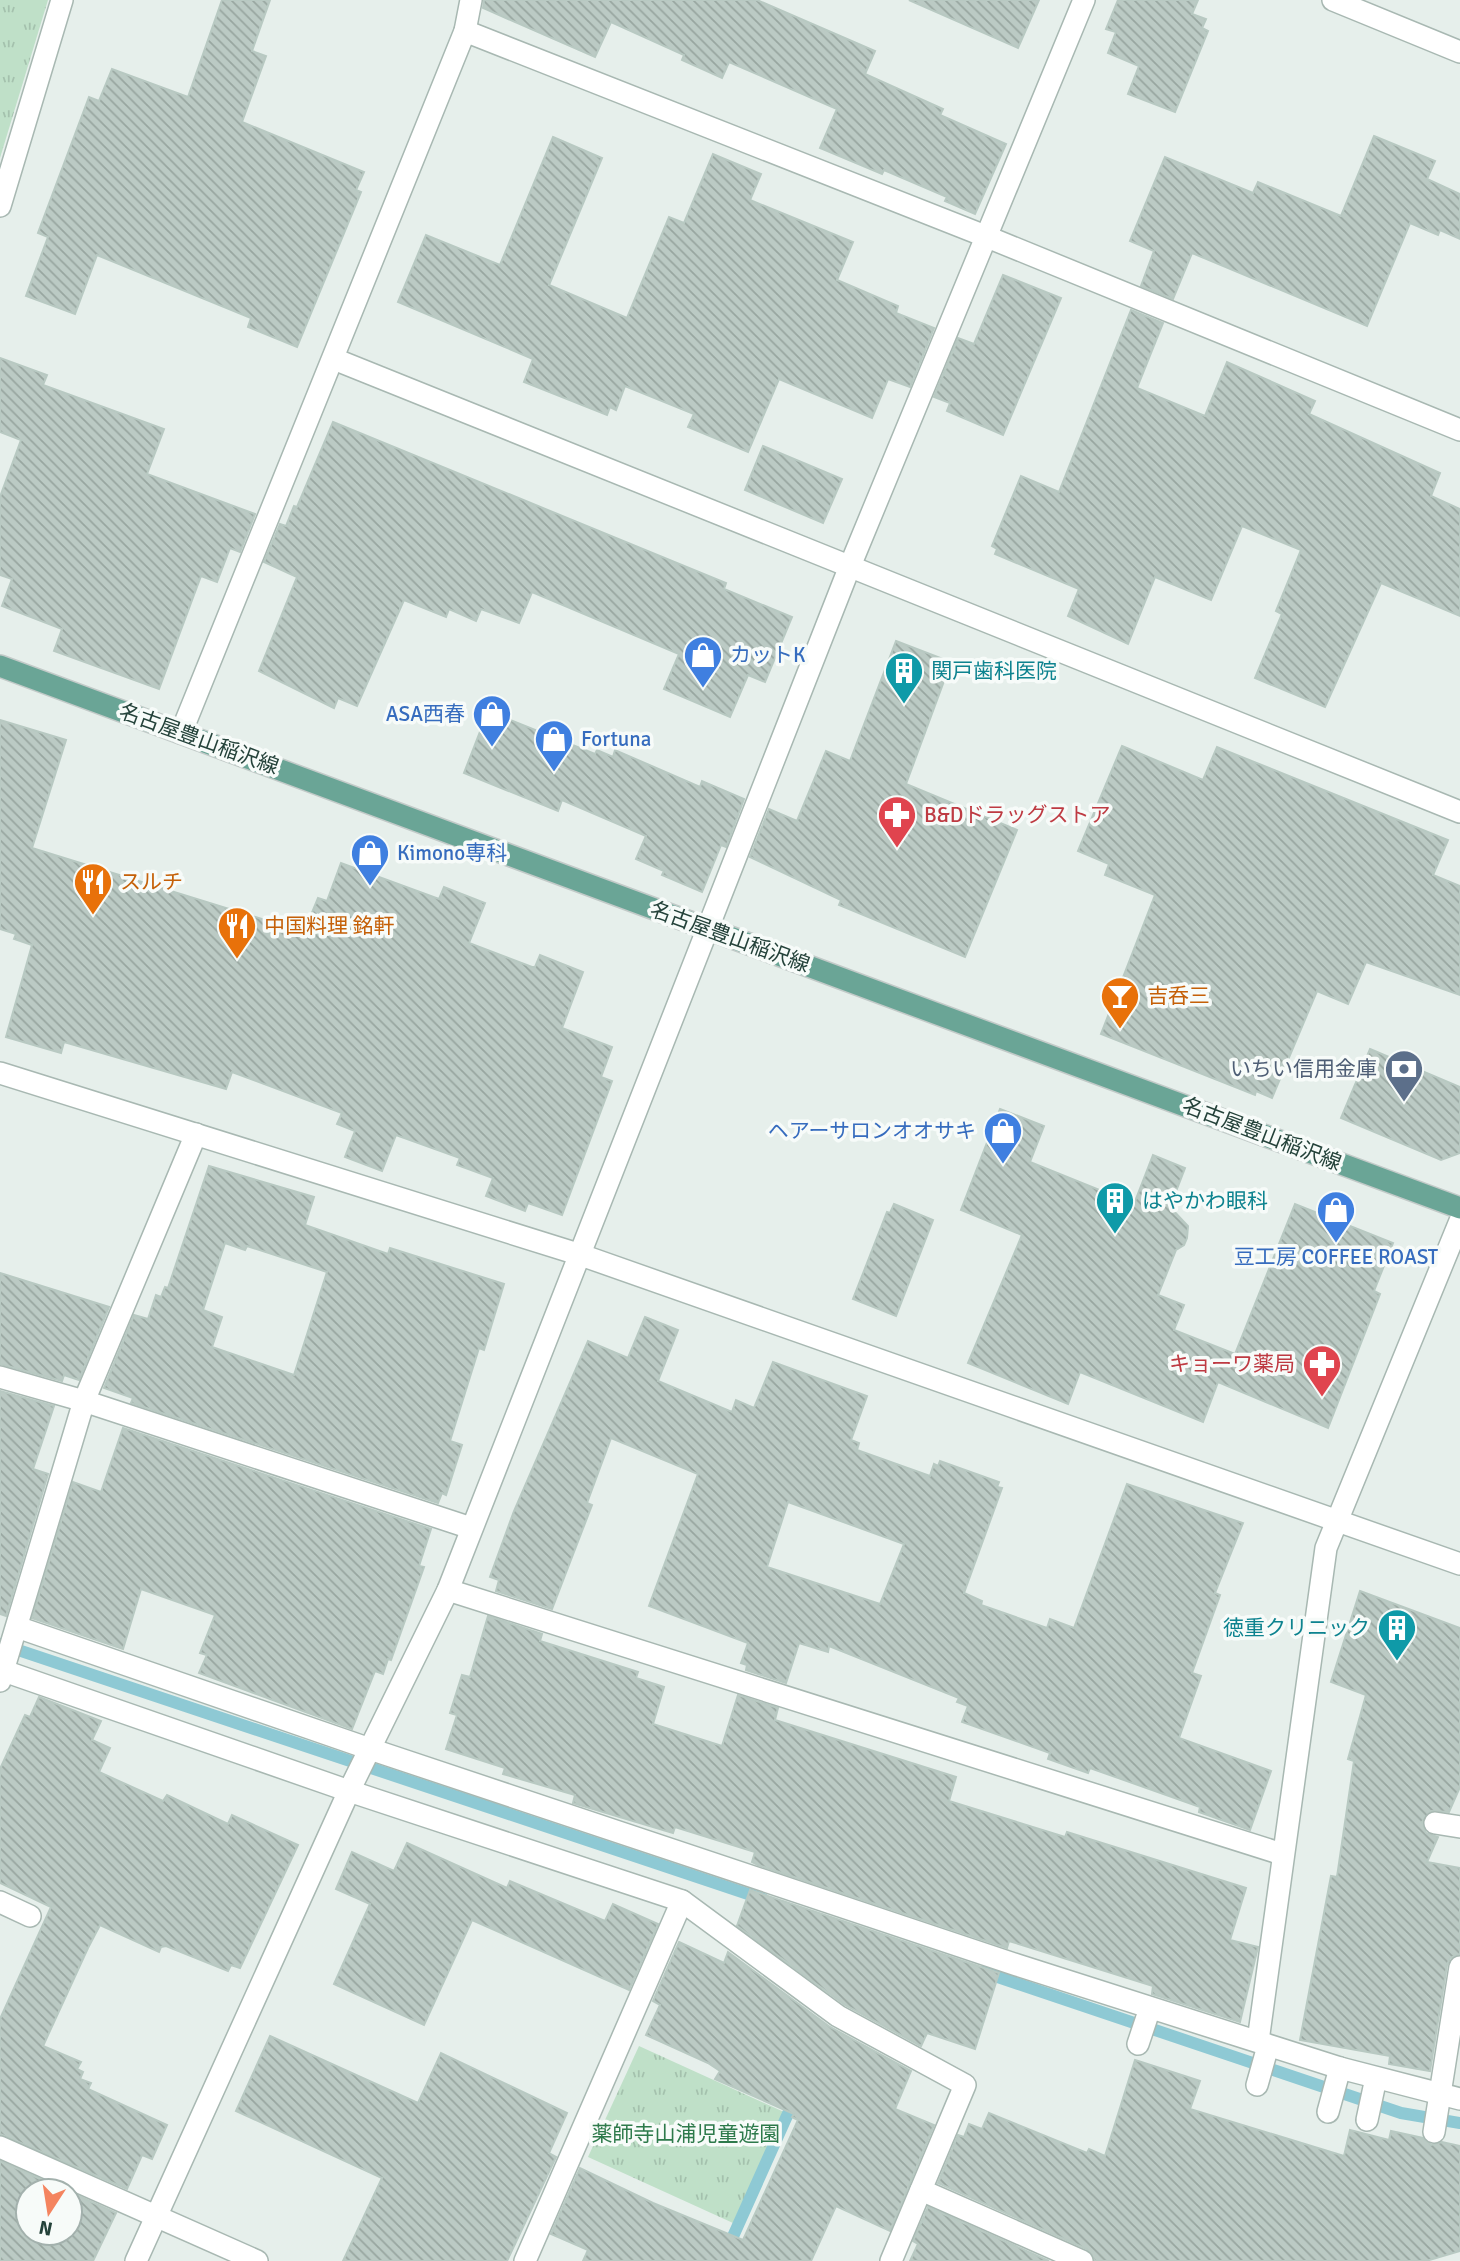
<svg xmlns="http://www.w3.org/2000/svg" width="1460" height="2261" font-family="Signika,'Noto Sans JP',sans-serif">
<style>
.park{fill:url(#park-tufts)}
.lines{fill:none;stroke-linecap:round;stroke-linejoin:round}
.stream{stroke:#8ec9d4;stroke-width:12}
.building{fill:url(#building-back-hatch);stroke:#b8c9c2;stroke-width:2;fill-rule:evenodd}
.minor-casing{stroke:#a8b8b2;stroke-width:24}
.major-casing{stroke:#c2cac8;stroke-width:24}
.minor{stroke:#fff;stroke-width:21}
.major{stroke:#6aa596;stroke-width:21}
.labels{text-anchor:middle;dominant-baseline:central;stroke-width:7;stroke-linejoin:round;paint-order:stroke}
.shop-label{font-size:21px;fill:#366cbe;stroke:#f7fbf9;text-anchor:start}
.culture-label{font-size:21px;fill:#0d838f;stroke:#f7fbf9;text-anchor:start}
.street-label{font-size:21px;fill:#24423a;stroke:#f7fbf9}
.health-label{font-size:21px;fill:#be3a42;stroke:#f7fbf9;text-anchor:start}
.food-label{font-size:21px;fill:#c56008;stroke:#f7fbf9;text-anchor:start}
.service-label{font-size:21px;fill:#4e5e75;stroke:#f7fbf9;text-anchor:end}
.park-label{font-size:21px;fill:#2d7a4b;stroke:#f7fbf9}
</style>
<defs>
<pattern id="park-tufts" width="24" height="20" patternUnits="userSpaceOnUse" patternTransform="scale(1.75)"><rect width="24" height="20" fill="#bfe0c8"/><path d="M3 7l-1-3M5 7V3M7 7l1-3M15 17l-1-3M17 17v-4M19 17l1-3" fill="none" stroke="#a4c1ad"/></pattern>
<pattern id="building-back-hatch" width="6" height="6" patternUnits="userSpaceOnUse" patternTransform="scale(1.75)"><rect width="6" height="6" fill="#bbcac4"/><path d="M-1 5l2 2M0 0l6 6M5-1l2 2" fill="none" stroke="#98a6a0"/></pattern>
</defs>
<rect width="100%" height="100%" fill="#e6efeb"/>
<g class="park">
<polygon points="0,0 48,0 0,158"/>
<polygon points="639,2046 784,2112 733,2223 588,2157"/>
</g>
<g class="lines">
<g class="stream">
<polyline points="0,1644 763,1899"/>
<polyline points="983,1972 1401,2113 1460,2123"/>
<polyline points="722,2261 795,2098"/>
</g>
</g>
<g class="building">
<polygon points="222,0 270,0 252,51 266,56 242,122 364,172 356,190 361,192 297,347 248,327 251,318 97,255 75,314 26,296 48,237 38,233 89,97 99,101 112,69 188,97"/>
<polygon points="484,0 757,0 875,51 865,74 943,109 940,115 1006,144 975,214 945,201 947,197 884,170 882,174 820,148 837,109 729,62 722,78 682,60 684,55 611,22 595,57 483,8"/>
<polygon points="909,0 1039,0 1018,48"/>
<polygon points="1118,0 1198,0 1192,14 1206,19 1202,28 1208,31 1175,112 1128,94 1139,66 1108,53 1116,32 1106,29"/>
<polygon points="1374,136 1435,161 1427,179 1460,194 1460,239 1440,230 1438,235 1410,223 1367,326 1192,253 1173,299 1141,286 1154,251 1130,241 1165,157 1253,193 1258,182 1341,216"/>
<polygon points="553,137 602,158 549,285 627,318 669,217 684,223 713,154 761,174 750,200 853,242 837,280 898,306 896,313 934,328 910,387 888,379 872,418 779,379 748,452 688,427 694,414 625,386 616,410 610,407 607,415 524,382 533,359 398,302 426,235 500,265"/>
<polygon points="1003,275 1061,298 1003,435 947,411 950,403 934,397 958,338 974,344"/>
<polygon points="1131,310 1163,323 1137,388 1205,416 1227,362 1315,401 1309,414 1440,473 1431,496 1460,509 1460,616 1381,583 1325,707 1255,678 1282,614 1276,611 1301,550 1242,526 1211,600 1155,577 1128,644 1068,616 1079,589 995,554 997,549 992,546 1021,476 1059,492"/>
<polygon points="0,358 47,375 43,385 164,429 147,474 255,514 240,552 230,548 217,582 201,576 159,689 54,651 62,629 2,606 12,579 0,575 0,497 21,440 0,432"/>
<polygon points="333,422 726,583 724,589 792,617 765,682 748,675 730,717 664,689 679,654 532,592 519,623 481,609 476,621 449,609 446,617 404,600 357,706 338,698 334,708 259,671 297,577 264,562 280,524 286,526 294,506 297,507"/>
<polygon points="763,446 842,479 823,523 745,490"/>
<polygon points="896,641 951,662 906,784 1017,830 965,957 839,905 841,900 750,857 769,809 797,821 826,751 850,761"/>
<polygon points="488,711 595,754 597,750 613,757 615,750 700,787 702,781 744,799 726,847 721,845 702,892 662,875 664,871 636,859 646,836 562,800 558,811 464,773"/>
<polygon points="0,720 66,740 32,848 304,932 318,898 327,901 341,863 439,899 444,887 485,903 469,943 532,967 535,967 540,955 583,972 562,1028 612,1047 601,1077 612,1081 562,1215 528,1203 525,1211 486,1196 493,1178 457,1165 460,1158 396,1135 382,1171 345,1157 355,1131 337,1124 342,1113 232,1072 226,1089 64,1042 61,1053 6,1037 32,945 14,939 16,934 0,929"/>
<polygon points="1122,746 1203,780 1217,747 1448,840 1433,875 1460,886 1460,995 1366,962 1348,1004 1317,991 1272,1098 1256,1091 1255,1095 1101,1034 1155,895 1105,875 1109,864 1078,851"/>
<polygon points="1370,1049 1460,1087 1460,1153 1441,1160 1341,1118"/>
<polygon points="1000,1109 1044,1126 1030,1162 1134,1204 1153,1155 1185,1168 1170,1207 1188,1226 1187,1238 1184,1245 1176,1250 1158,1295 1184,1305 1174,1330 1235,1354 1295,1204 1393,1243 1374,1291 1380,1294 1328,1428 1218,1382 1203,1422 1080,1372 1068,1404 968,1363 1022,1235 961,1210"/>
<path d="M209,1166L314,1197L305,1225L388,1254L390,1248L504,1284L484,1350L479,1348L450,1441L462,1445L446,1495L442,1493L438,1503L131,1403L133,1398L104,1388L134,1315L148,1319L156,1295L161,1297L165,1287L168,1288ZM225,1243L245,1250L247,1246L327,1272L294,1375L212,1347L222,1317L203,1310Z"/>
<polygon points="894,1204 933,1220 896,1316 853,1299 887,1212 890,1213"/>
<polygon points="0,1273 109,1307 79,1380 64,1375 62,1381 0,1364"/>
<path d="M645,1317L678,1330L658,1381L732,1412L736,1400L754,1408L773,1362L867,1396L851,1440L859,1443L857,1450L930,1476L934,1464L938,1466L940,1461L999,1482L997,1487L1002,1488L964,1593L982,1601L981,1605L1047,1628L1050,1619L1074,1628L1127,1484L1243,1523L1215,1593L1220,1595L1192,1673L1201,1676L1179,1738L1271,1771L1250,1830L1199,1812L1200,1807L1090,1768L1088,1773L1048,1759L1050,1753L962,1722L968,1706L957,1702L959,1698L829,1646L828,1652L799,1643L786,1683L746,1670L747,1665L741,1663L748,1643L649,1606L698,1474L611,1438L587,1503L592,1505L552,1609L496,1591L499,1580L490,1577L514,1511L588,1341L628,1358ZM788,1502L904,1544L880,1604L767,1567Z"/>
<polygon points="0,1391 54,1406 33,1469 48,1474 6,1616 0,1614"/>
<polygon points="123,1428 431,1529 419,1566 424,1567 391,1660 388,1659 383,1674 375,1671 352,1729 199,1673 207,1655 200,1653 215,1615 141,1589 123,1649 32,1618 73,1482 101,1492"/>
<polygon points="1360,1591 1460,1628 1460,1787 1449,1812 1431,1811 1422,1822 1426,1833 1438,1837 1427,1862 1460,1868 1460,1954 1450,1958 1447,1965 1430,2071 1389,2064 1390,2056 1300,2040 1331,1876 1337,1877 1354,1761 1348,1759 1366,1695 1331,1682"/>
<polygon points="488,1616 542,1634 540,1641 638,1672 636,1678 664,1687 653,1724 722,1746 738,1695 778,1708 775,1720 956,1777 949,1801 1065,1837 1067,1832 1246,1888 1230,1940 1258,1947 1240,2022 1152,1994 1153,1986 1009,1941 1007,1948 758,1865 752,1862 755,1852 675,1827 673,1833 573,1803 575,1795 503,1774 505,1768 446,1749 457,1715 450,1713 462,1675 470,1677"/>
<polygon points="39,1697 101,1721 92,1740 110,1748 99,1772 163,1801 167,1795 228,1824 232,1815 298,1845 240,1968 231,1965 228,1971 166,1946 161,1947 159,1952 100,1925 88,1948 43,2046 81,2062 77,2069 83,2072 80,2079 91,2083 88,2089 167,2125 152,2159 142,2155 127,2189 0,2134 0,2019 51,1907 0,1883 0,1769 25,1715 30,1717"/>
<polygon points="407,1843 507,1888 510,1881 605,1921 613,1904 658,1924 629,1990 472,1920 424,2025 334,1984 370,1904 336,1889 352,1852 394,1871"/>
<polygon points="750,1890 999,1973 975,2049 927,2033 921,2046 845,2005 737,1926"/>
<polygon points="679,1942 724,1963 728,1952 830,2027 911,2071 895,2109 934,2125 890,2231 836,2206 811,2261 583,2261 588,2250 551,2234 580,2168 653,2203 743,2240 798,2120 792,2117 794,2114 715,2079 720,2071 708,2063 646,2035 660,2005 653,2001"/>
<polygon points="270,2036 418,2103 441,2053 567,2113 549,2153 556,2157 507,2261 343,2261 382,2178 236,2111"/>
<polygon points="1135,2060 1200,2081 1190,2109 1344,2156 1350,2130 1389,2140 1391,2131 1423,2138 1431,2145 1442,2142 1460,2146 1460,2251 1426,2261 1095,2261 1087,2249 938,2183 958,2135 964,2137 969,2124 982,2129 989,2113 1087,2153 1089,2149 1105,2156"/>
<polygon points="0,2161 67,2191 28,2191 28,2233 70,2233 70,2192 116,2213 93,2261 0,2261"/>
<polygon points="928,2207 1049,2261 910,2261 918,2244 913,2241"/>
</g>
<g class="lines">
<g class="minor-casing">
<g id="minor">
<polyline points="1333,0 1460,52"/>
<polyline points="465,31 985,236 1460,430"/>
<polyline points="0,206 62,0"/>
<polyline points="334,359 1460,812"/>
<polyline points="181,733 465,31 471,0"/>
<polyline points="0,1073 581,1255 1460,1564"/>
<polyline points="0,1377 84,1401 471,1528"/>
<polyline points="448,1590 1282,1854"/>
<polyline points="17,1627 370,1749 1017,1965 1340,2068 1460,2099"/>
<polyline points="4,1671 349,1791 682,1901 838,2016 965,2085 891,2261"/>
<polyline points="0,1681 84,1401 196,1134"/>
<polyline points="1435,1823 1460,1827"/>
<polyline points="0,1902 30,1916"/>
<polyline points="1258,2041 1326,1548 1460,1221"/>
<polyline points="1138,2044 1150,2008"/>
<polyline points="1257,2085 1268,2046"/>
<polyline points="1328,2112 1340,2068"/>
<polyline points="1367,2120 1376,2078"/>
<polyline points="1434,2132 1460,1967"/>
<polyline points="0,2147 257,2261"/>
<polyline points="921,2190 1082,2261"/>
<polyline points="136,2261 349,1791 448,1590 850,566 1084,0"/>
<polyline points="525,2261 682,1901"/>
</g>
</g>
<g class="major-casing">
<polyline id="major" points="0,666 1460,1208"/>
</g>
<use href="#minor" class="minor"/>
<use href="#major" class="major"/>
</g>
<defs>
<g id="shop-pin" transform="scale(2.0125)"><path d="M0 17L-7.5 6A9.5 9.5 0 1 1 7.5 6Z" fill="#3f7fe0" stroke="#f7fbf9"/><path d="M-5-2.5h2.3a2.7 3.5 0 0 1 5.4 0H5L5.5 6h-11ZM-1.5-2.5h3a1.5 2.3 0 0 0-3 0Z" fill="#fff"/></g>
<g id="building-pin" transform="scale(2.0125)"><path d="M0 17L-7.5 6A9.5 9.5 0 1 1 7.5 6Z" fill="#0f9aa8" stroke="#f7fbf9"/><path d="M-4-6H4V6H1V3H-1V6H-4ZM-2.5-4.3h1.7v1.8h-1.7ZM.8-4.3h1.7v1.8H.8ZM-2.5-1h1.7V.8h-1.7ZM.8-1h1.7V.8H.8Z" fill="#fff"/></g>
<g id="pharmacy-pin" transform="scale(2.0125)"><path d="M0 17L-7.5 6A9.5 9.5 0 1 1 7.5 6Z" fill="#e0444e" stroke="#f7fbf9"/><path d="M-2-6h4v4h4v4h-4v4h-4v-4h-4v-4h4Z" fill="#fff"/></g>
<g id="restaurant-pin" transform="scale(2.0125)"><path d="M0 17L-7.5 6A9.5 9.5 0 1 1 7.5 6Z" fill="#e8710a" stroke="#f7fbf9"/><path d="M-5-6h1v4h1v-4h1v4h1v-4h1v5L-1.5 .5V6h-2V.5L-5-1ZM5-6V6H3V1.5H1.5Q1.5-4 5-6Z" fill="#fff"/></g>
<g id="bar-pin" transform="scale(2.0125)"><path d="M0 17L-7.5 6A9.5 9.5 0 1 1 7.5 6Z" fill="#e8710a" stroke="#f7fbf9"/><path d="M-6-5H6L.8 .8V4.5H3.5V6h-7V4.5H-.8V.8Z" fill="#fff"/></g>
<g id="bank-pin" transform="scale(2.0125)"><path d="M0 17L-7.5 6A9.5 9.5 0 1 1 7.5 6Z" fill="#5c6f8a" stroke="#f7fbf9"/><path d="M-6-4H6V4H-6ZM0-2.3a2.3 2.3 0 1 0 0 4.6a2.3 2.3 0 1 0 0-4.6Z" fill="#fff"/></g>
</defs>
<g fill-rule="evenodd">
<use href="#shop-pin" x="703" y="655"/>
<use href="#building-pin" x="904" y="671"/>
<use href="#shop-pin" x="492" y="714"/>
<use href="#shop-pin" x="554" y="739"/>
<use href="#pharmacy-pin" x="897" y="815"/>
<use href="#shop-pin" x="370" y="853"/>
<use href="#restaurant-pin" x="93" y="882"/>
<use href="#restaurant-pin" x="237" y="926"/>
<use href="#bar-pin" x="1120" y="996"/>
<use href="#bank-pin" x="1404" y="1069"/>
<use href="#shop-pin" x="1003" y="1131"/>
<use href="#building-pin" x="1115" y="1201"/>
<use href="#shop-pin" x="1336" y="1210"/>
<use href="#pharmacy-pin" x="1322" y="1364"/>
<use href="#building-pin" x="1397" y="1628"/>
</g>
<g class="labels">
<g class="shop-label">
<text x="730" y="655">カットK</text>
<text x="465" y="714" text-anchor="end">ASA西春</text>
<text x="581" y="739">Fortuna</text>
<text x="397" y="853">Kimono専科</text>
<text x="976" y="1131" text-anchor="end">ヘアーサロンオオサキ</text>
<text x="1336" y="1257" text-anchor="middle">豆工房 COFFEE ROAST</text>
</g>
<g class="culture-label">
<text x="931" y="671">関戸歯科医院</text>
<text x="1142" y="1201">はやかわ眼科</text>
<text x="1370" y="1628" text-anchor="end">徳重クリニック</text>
</g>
<g class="street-label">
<text transform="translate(199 739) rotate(20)">名古屋豊山稲沢線</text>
<text transform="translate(730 937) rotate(20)">名古屋豊山稲沢線</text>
<text transform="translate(1262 1134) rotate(21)">名古屋豊山稲沢線</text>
</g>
<g class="health-label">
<text x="924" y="815">B&amp;Dドラッグストア</text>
<text x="1295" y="1364" text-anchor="end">キョーワ薬局</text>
</g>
<g class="food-label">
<text x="120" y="882">スルチ</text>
<text x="264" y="926">中国料理 銘軒</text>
<text x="1147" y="996">吉呑三</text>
</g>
<g class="service-label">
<text x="1377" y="1069">いちい信用金庫</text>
</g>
<g class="park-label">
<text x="686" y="2134">薬師寺山浦児童遊園</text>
</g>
</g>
<g transform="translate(49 2212) rotate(192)"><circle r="33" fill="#f7fbf9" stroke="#a3b1ad" stroke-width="2"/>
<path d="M0-5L12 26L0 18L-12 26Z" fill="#f4845f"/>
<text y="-10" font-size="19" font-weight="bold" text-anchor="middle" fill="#24423a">N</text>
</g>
</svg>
